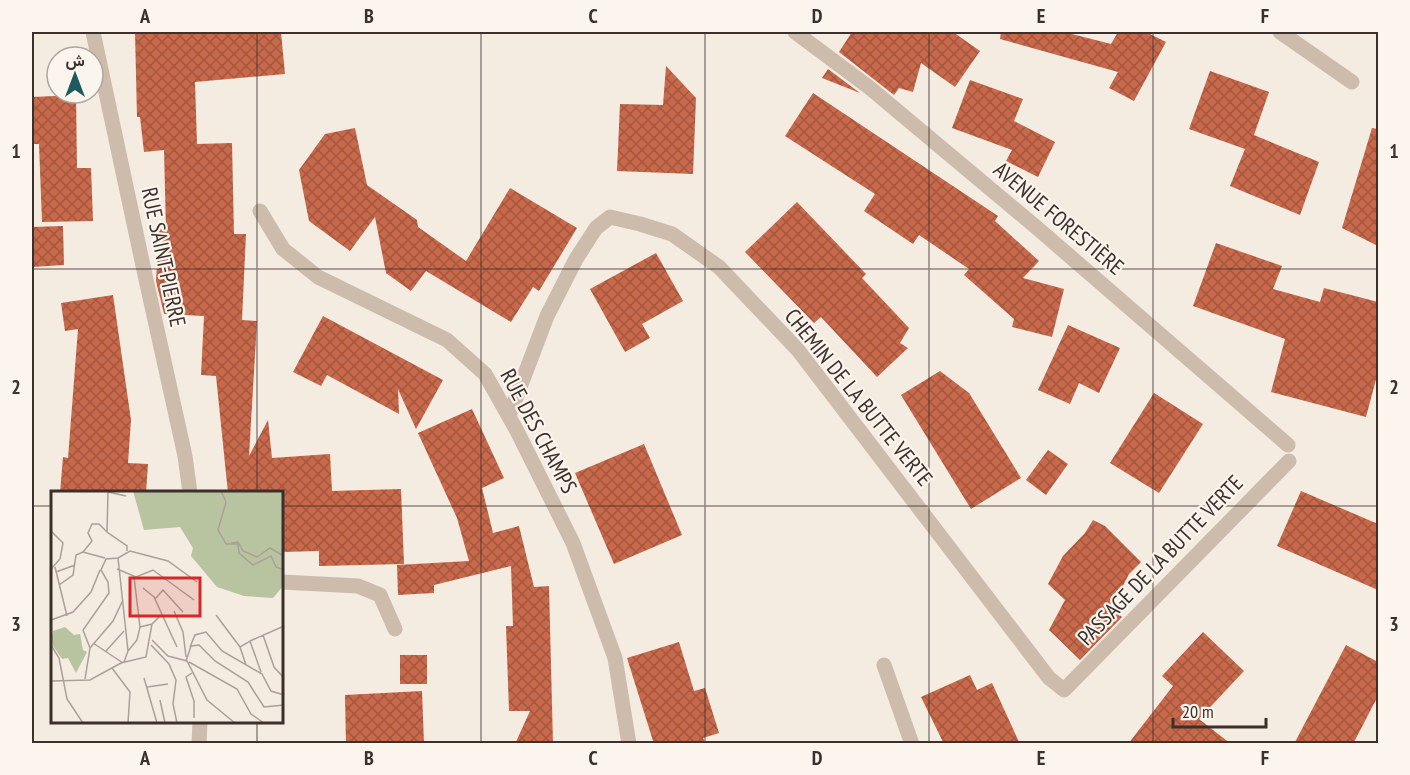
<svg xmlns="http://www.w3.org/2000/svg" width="1410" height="775" font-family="'PT Sans Narrow',Vazirmatn,sans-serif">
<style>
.building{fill:url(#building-cross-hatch)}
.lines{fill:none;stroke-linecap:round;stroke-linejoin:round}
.minor{stroke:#cdbbac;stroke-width:15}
.grid{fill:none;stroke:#3b302b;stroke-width:1.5;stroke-opacity:0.55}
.labels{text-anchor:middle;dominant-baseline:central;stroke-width:4.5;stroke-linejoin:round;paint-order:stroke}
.street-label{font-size:22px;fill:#3b302b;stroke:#fbf5ee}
.inset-road{fill:none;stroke:#aaa098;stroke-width:1.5}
.view{fill:#d62828;fill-opacity:0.15;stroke:#d62828;stroke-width:3}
.inset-edge{fill:none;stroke:#3b302b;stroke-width:3}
.neatline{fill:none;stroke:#3b302b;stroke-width:2}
.grid-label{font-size:20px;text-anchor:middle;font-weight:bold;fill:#3b302b}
</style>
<defs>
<pattern id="building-cross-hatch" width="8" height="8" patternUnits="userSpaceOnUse" patternTransform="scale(1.5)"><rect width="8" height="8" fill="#c8694b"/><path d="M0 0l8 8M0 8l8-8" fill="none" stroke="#a4573f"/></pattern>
</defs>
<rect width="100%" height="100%" fill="#f4ebe1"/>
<g class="building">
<polygon points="135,32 281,32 285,74 195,82 197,144 232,143 234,234 246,234 242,320 257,321 249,456 268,420 272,458 330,454 332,491 401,489 404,564 319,566 319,551 282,552 282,493 228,493 216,376 201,375 204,316 164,314 156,281 159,229 166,230 164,150 144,152 140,117 137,117"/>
<polygon points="852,32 953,32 980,51 955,87 921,63 913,92 899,88 894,95 839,52"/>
<polygon points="1001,32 1064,32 1111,44 1118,32 1146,32 1166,42 1134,101 1109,88 1118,72 1000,39"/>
<polygon points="666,66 696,98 693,174 617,171 620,104 663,105"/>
<polygon points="828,69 860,93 822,78"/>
<polygon points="1210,71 1269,92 1254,135 1319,162 1300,215 1230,186 1245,149 1189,129"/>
<polygon points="970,80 1023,99 1014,121 1055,142 1038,177 1006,161 1012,150 952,128"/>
<polygon points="813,93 998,216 995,221 1039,261 1023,278 1064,289 1052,337 1012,327 1014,319 964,275 969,269 919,235 913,244 864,211 875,194 785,136"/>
<polygon points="76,95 77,168 91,168 93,221 42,222 39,144 32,144 32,97"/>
<polygon points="355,128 367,185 417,220 418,227 466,261 510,188 577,228 539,291 533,287 511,322 426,271 411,291 386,273 375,217 350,251 309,221 299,170 325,134"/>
<polygon points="1372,128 1378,129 1378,246 1342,228"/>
<polygon points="797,202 866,274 862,278 909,328 900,343 908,348 877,377 821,317 814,323 745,252"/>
<polygon points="63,226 64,265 32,267 32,227"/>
<polygon points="1216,243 1282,266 1273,289 1320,302 1324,288 1378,302 1378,372 1366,417 1271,392 1285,339 1193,306"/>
<polygon points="656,253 683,301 642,324 650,338 625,352 590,289"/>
<polygon points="113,295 131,420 128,463 148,464 146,493 60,493 63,457 68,458 78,329 65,331 61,303"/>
<polygon points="323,316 443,380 416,429 398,389 399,414 327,375 321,386 293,372"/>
<polygon points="1068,325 1120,348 1099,393 1079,383 1070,404 1038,390"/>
<polygon points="940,371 969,393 1021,478 971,509 901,395"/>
<polygon points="1154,393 1203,424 1159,493 1110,463"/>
<polygon points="472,409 504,478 482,488 493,533 519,526 534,587 549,586 553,744 515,744 530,711 509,711 506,626 513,626 511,566 434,585 434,593 398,595 397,565 469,561 457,518 418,433"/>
<polygon points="644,444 682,535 614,564 575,473"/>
<polygon points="1048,450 1068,464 1046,495 1026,480"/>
<polygon points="1301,491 1378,524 1378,590 1277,546"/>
<polygon points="1093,520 1105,526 1141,562 1129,574 1112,607 1122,617 1080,660 1049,630 1065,600 1048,584 1063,556 1085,533"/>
<polygon points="1203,632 1244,671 1199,719 1231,744 1128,744 1173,686 1162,676"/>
<polygon points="679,642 694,691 705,688 719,733 703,738 706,744 654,744 627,658"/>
<polygon points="1346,645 1378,662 1378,696 1353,744 1294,744"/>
<rect x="400" y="655" width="27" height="29"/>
<polygon points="970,675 977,690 992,683 1020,744 944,744 921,697"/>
<polygon points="422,691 424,744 346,744 345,695"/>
</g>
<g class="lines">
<g class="minor">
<polyline points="93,32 145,275 185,456 190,493"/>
<polyline points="795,32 870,88 1036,227 1288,445"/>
<polyline points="1280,32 1352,82"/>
<polyline points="260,211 283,249 318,277 447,340 485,374 517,431 573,543 615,658 629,744"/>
<polyline points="509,416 547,316 576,259 596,228 610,217 640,224 672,234 719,267 798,350 1049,678 1064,690 1289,461"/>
<polyline points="282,582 358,586 380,595 395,629"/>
<polyline points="884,665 912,744"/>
<polyline points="199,744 200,722"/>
</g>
</g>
<path class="grid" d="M257,32V493M481,32V744M705,32V744M929,32V744M1153,32V744M32,269H1378M32,506H52M282,506H1378M257,722V744"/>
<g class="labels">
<g class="street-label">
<text transform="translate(1059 218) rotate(40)">AVENUE FORESTIÈRE</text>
<text transform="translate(164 257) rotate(78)">RUE SAINT-PIERRE</text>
<text transform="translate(859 397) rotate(51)">CHEMIN DE LA BUTTE VERTE</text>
<text transform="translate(539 431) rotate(62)">RUE DES CHAMPS</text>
<text transform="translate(1160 560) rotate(-46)">PASSAGE DE LA BUTTE VERTE</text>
</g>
</g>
<g transform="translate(51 491)">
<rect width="232" height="232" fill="#f4ebe1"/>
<path d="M14,136L23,144L29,143L32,159L36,161L25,182L17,167L11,168L0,152L2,140Z" fill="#b8c4a0"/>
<path d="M82,0H232V95L222,107L193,105L166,96L140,65L142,57L129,36L93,39Z" fill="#b8c4a0"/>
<path class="inset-road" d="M170,0L175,11L167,39L175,53H187L188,62L202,74L220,65L225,76L233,79M75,5L57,1L56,41L76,55V60M0,40L12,52L9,68L0,78M180,52L187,51L192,60L206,66L219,57L233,65M32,61L41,50L37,42L41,33H48L56,41M67,67L77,160L73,171M4,76L16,125M66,78L85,86L102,79L143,109M5,81L24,74M8,94L22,84L25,64L32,61L54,67M92,97L103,106L126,156M104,108L112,99L132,121M123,120L132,141L135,166M165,124L189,156M0,129L22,121L40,101L49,79M89,136L101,133L110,124M212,144L223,176L233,187M101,149L117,165L136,170L156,209L184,232M199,150L233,135M42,152L72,172M0,154L8,167L16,208L32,232M100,154L118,173L125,189L122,213L126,232M139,156L144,144L155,141L171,160L211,183L220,200L233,204M39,157L32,139L58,102L57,91L50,79L55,68L67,67L79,60L117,70L146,91M55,160L73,140M77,160L86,149L89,136L83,86M135,170L140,155L148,154L164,170L197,191L213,216L233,214M138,171L186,198L200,223L213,232M195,174L189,156L199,150L210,181M61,177L79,201L77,232M141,182L135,186L143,210V227M93,187L106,232M34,188L39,157L62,130L72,109M0,190L39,189L70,172L95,166L101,133M96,196L117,193M109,209L114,232"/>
<path class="view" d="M79,87H149V125H79Z"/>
<rect width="232" height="232" class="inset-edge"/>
</g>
<rect width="1410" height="775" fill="none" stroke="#fbf5ee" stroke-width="66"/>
<g transform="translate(75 75)"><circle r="28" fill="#fbf5ee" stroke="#aea6a0" stroke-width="1.5"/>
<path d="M0-4.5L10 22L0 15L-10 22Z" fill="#1f5a5e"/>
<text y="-9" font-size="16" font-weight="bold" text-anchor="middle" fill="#3b302b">ش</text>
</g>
<path d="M1173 718v9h93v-9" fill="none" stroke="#3b302b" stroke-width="3"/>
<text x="1182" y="718" font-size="18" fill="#3b302b" stroke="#fbf5ee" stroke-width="4.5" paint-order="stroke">20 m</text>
<rect x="33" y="33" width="1344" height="709" class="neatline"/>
<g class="grid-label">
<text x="145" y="23">A</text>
<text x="369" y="23">B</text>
<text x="593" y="23">C</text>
<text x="817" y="23">D</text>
<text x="1041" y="23">E</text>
<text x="1265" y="23">F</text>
<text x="16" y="158">1</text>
<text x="1394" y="158">1</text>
<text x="16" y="394">2</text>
<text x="1394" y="394">2</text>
<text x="16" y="631">3</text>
<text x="1394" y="631">3</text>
<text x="145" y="765">A</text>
<text x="369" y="765">B</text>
<text x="593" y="765">C</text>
<text x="817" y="765">D</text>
<text x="1041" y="765">E</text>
<text x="1265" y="765">F</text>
</g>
</svg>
